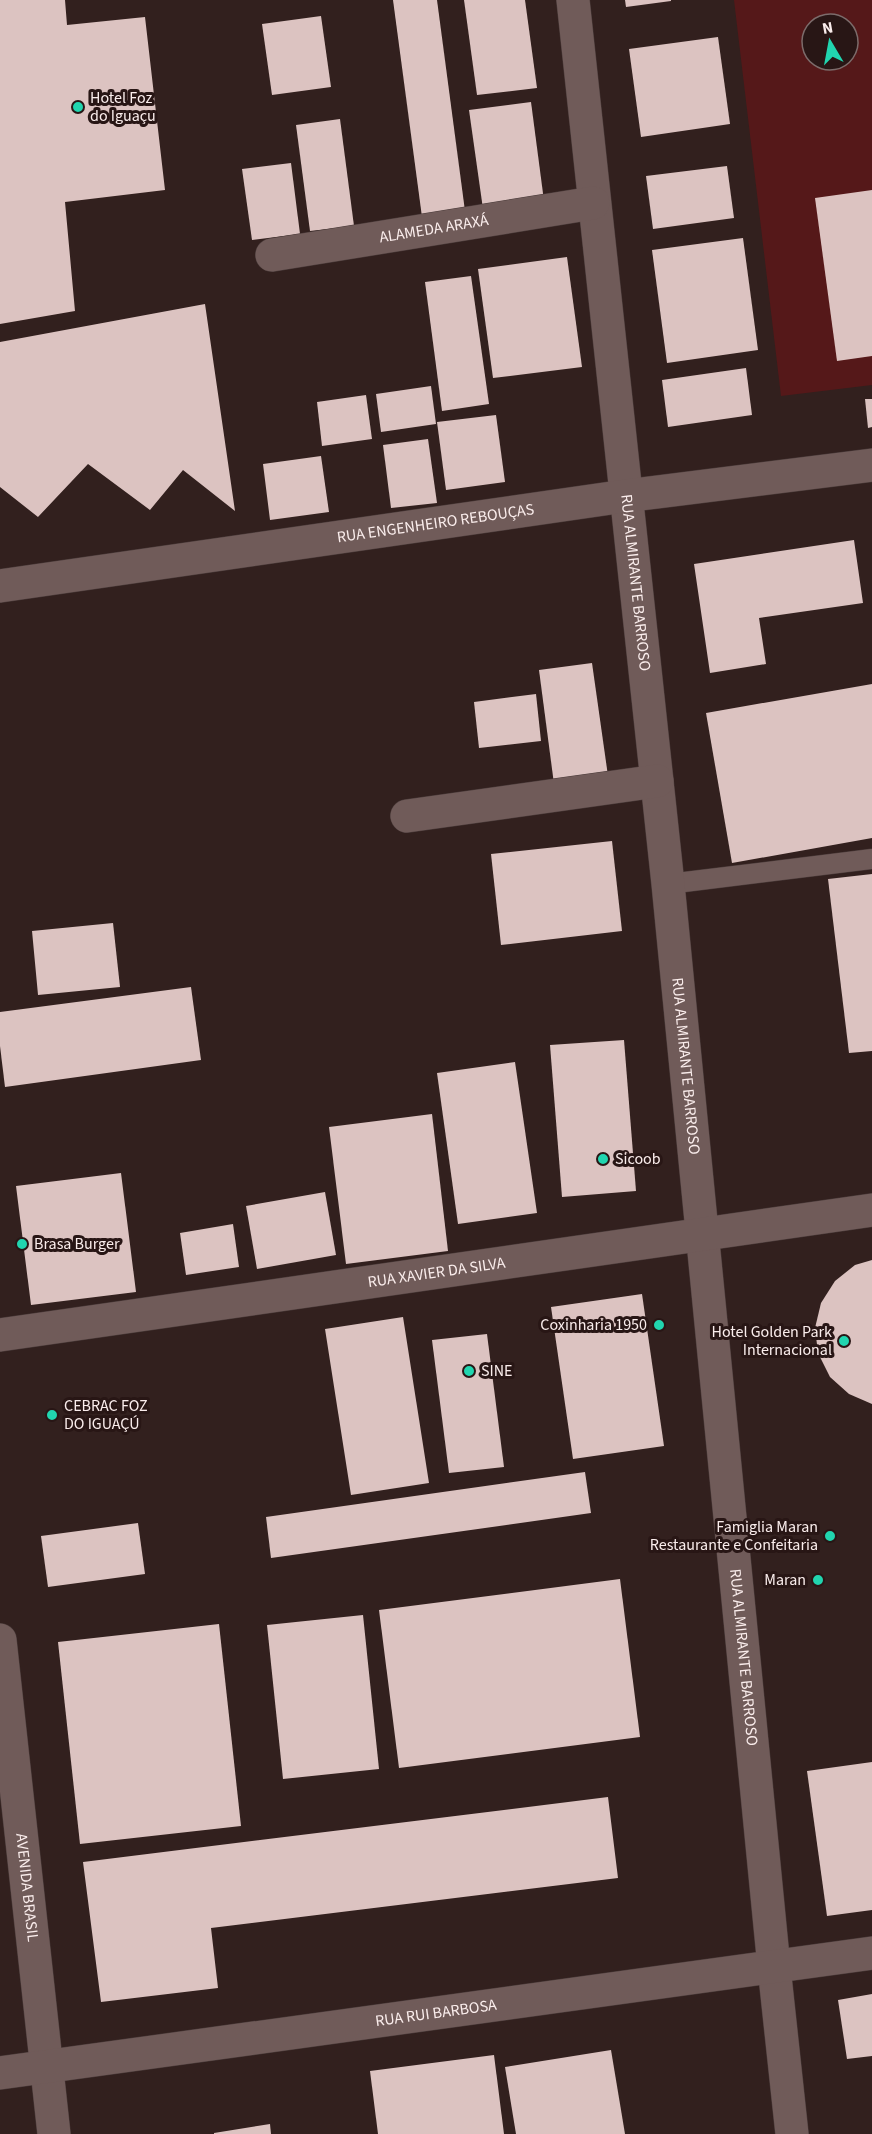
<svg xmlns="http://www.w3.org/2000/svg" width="872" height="2134" font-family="'Source Sans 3',sans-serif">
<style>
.green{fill:#551819;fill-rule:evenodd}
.building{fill:#dcc3c1}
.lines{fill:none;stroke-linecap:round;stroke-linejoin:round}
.service-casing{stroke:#4a3b3a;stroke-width:21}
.minor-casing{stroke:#4a3b3a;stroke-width:34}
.tertiary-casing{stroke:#4a3b3a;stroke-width:34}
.service{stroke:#705b59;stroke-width:20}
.minor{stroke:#705b59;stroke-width:33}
.tertiary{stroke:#705b59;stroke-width:33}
.poi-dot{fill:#21d5af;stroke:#281615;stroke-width:2}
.labels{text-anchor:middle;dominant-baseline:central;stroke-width:6;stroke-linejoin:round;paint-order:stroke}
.poi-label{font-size:16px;fill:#faedec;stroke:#281615;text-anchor:start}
.street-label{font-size:16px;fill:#faedec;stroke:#281615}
</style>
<rect width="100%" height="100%" fill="#32201e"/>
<path class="green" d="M734,0H872V385L781,396ZM812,24H848V60H812Z"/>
<g class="building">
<polygon points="0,0 65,0 67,25 145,17 165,190 65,202 75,311 0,324"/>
<polygon points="393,0 437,0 465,211 422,217"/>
<polygon points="464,0 525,0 537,88 477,95"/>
<polygon points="625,0 671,0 671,1 626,7"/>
<polygon points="321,16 331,87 272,95 262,24"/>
<polygon points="718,37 730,124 641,137 629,49"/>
<polygon points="531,102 544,201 483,209 469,110"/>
<polygon points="340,119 354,226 310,231 296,125"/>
<polygon points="291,163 300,234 252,240 242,169"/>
<polygon points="727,166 734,218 653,229 646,176"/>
<polygon points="872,190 872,356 837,361 815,198"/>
<polygon points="743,238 758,350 667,363 652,250"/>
<polygon points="567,257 582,367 493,378 478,269"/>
<polygon points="471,276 489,404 442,411 425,282"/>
<polygon points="205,304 235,511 183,470 150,510 88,464 38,517 0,487 0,342"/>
<polygon points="746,368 752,415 668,427 662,380"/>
<polygon points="431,386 436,424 381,432 376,394"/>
<polygon points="366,395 372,439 322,446 317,402"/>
<polygon points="865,399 872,399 872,427 868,428"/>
<polygon points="496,415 505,482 446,490 437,422"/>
<polygon points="428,439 437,503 391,508 383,445"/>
<polygon points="321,456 329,512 270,520 263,464"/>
<polygon points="854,540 863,603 759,618 766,664 710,673 694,564"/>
<polygon points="592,663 608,776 554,784 539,670"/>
<polygon points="872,684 872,838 732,863 706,713"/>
<polygon points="536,694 541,741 479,748 474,702"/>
<polygon points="612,841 622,931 501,945 491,854"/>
<polygon points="872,874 872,1051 849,1053 828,879"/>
<polygon points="113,923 120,987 38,995 32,931"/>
<polygon points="191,987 201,1060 5,1087 0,1046 0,1012"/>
<polygon points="624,1040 636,1191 562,1197 550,1045"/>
<polygon points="515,1062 537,1213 458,1224 437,1073"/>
<polygon points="432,1114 448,1251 346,1264 329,1127"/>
<polygon points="121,1173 136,1292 31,1305 16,1186"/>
<polygon points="325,1192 336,1255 257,1269 246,1206"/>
<polygon points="233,1224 239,1267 186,1275 180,1233"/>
<polygon points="872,1260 872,1404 849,1394 830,1377 818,1353 815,1328 821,1303 835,1281 855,1265"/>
<polygon points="642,1294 664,1446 573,1459 551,1307"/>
<polygon points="403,1317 429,1483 351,1495 325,1329"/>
<polygon points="487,1334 504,1467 449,1473 432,1340"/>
<polygon points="585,1472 591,1513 271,1558 266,1517"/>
<polygon points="138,1523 145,1574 48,1587 41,1536"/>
<polygon points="620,1579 640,1737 399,1768 379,1610"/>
<polygon points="363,1615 379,1769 283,1779 267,1625"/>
<polygon points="219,1624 241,1826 80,1844 58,1642"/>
<polygon points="872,1762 872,1910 827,1916 807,1771"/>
<polygon points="608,1797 618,1878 211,1928 218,1988 101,2002 83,1862"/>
<polygon points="872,1994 872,2056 847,2059 838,2000"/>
<polygon points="611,2050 625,2134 516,2134 505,2067"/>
<polygon points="494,2055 504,2134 378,2134 370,2071"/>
<polygon points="270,2124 271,2134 214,2134 214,2133"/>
</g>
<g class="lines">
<g class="service-casing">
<polyline id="service" points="668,884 872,859"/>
</g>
<g class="minor-casing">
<g id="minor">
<path id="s1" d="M573,0L668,884L774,1967L792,2134"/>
<path id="s2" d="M272,255L593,203"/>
<path id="s3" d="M0,586L625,496L872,465"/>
<polyline points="407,816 657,781"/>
<path id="s4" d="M0,1335L872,1210"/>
</g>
</g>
<g class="tertiary-casing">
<g id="tertiary">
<path id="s5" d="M0,1640L54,2134"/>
<path id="s6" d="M0,2073L872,1953"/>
</g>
</g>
<use href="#service" class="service"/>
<use href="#minor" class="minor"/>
<use href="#tertiary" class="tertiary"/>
</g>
<g class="poi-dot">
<circle cx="78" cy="107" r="6"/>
<circle cx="603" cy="1159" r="6"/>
<circle cx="22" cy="1244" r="6"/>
<circle cx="659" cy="1325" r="6"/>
<circle cx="844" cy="1341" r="6"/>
<circle cx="469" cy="1371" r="6"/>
<circle cx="52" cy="1415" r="6"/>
<circle cx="830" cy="1536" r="6"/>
<circle cx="818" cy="1580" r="6"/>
</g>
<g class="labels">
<g class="poi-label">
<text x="90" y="98">Hotel Foz<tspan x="90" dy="18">do Iguaçu</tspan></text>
<text x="615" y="1159">Sicoob</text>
<text x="34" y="1244">Brasa Burger</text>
<text x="647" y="1325" text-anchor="end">Coxinharia 1950</text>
<text x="832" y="1332" text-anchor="end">Hotel Golden Park<tspan x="832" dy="18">Internacional</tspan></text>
<text x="481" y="1371">SINE</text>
<text x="64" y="1406">CEBRAC FOZ<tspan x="64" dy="18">DO IGUAÇÚ</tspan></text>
<text x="818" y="1527" text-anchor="end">Famiglia Maran<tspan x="818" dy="18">Restaurante e Confeitaria</tspan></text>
<text x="806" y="1580" text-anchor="end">Maran</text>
</g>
<g class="street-label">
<text stroke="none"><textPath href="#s2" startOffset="164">ALAMEDA ARAXÁ</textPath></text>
<text stroke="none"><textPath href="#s3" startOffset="440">RUA ENGENHEIRO REBOUÇAS</textPath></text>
<text stroke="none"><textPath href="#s1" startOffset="586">RUA ALMIRANTE BARROSO</textPath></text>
<text stroke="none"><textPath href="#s1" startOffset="1072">RUA ALMIRANTE BARROSO</textPath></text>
<text stroke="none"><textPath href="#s4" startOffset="441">RUA XAVIER DA SILVA</textPath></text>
<text stroke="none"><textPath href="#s1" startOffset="1666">RUA ALMIRANTE BARROSO</textPath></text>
<text stroke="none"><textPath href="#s5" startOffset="249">AVENIDA BRASIL</textPath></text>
<text stroke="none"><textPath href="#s6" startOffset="440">RUA RUI BARBOSA</textPath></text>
</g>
</g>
<g transform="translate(830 42) rotate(350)"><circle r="28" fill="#281615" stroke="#7c6c6b" stroke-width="1.5"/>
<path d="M0-4.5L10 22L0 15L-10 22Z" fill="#21d5af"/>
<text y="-9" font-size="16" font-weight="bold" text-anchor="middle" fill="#faedec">N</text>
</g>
</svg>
